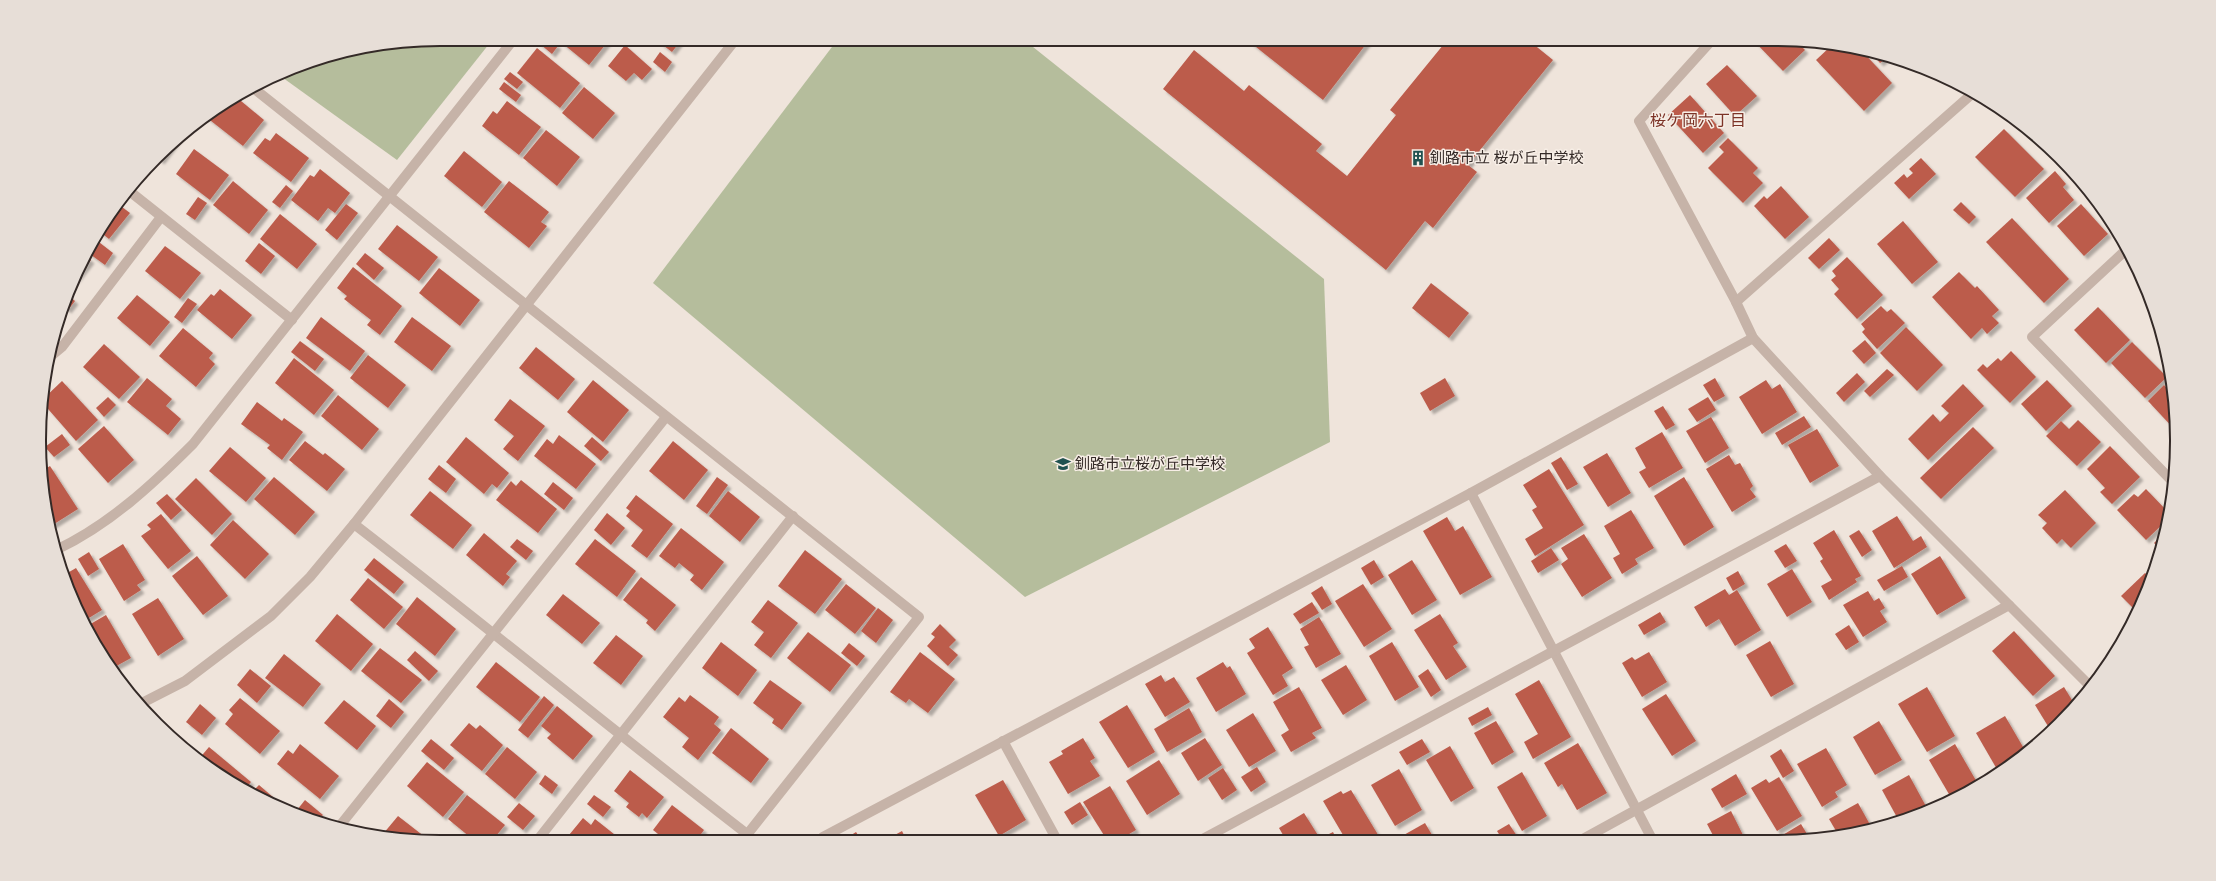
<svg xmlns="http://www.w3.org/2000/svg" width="2216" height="881" font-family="Karla,'Noto Sans JP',sans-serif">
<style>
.green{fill:#b5bd9c}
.building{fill:#bc5c4c;filter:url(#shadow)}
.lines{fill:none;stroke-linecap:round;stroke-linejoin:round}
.minor{stroke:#c6b3a8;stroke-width:10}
.labels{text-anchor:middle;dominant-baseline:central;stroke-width:3;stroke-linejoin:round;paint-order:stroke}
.poi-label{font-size:15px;fill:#342a27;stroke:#f7eee6;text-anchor:start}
.neighbourhood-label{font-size:16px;fill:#7c3327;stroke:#f7eee6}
.rim{fill:none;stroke:#342a27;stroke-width:2}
</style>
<defs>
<filter id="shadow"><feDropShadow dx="3.5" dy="3.5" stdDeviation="1" flood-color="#0004"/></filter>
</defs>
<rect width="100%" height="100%" fill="#efe4db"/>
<g class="green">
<polygon points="440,39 493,39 397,160 279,75 311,60 362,47"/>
<polygon points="838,39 1023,39 1324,279 1330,442 1025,597 653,283"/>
</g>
<g class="building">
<polygon points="534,39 548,39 558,46 552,54"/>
<polygon points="557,39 610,39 589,65"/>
<polygon points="655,39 682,39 672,52"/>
<polygon points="1246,39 1370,39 1323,100"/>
<polygon points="1448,39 1527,39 1553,60 1468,165 1477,172 1433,228 1425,221 1386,270 1163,89 1194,50 1244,91 1249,85 1322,144 1316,151 1347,176 1396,115 1390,110"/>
<polygon points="1752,39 1797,42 1805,50 1783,71"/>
<polygon points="625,45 652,69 642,80 634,73 626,81 608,66"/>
<polygon points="1831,46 1861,50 1892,83 1864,111 1816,60"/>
<polygon points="537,48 580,83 560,108 517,73"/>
<polygon points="1870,51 1880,53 1889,56 1880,63"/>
<polygon points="660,52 672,62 665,72 653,62"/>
<polygon points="1727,65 1757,96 1735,116 1706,84"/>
<polygon points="510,72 523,82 517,89 504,79"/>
<polygon points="504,82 521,95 516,102 499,89"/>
<polygon points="584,87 615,113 593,139 562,113"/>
<polygon points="1690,95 1724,133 1703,153 1668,115"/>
<polygon points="235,96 264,120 243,146 206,117"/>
<polygon points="507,101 541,127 519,155 482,126 493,111 497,114"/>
<polygon points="2004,129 2044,169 2015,197 1975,157"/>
<polygon points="546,130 580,157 557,186 523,158"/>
<polygon points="276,133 309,158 291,182 253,153 265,138 270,141"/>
<polygon points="181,135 161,161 157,158 176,138"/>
<polygon points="1728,138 1758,168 1753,173 1763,183 1743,203 1708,168 1724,152 1719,147"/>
<polygon points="194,149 229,175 210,200 176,174"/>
<polygon points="464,151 502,182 482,207 444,176"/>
<polygon points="1921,158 1936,174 1909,199 1894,183 1904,174 1907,178 1913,173 1909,169"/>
<polygon points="320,169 350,193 335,213 328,208 318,221 291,200 310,175 314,177"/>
<polygon points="2055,171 2066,184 2063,187 2074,200 2049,223 2026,198"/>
<polygon points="233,181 268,210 249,234 213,205"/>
<polygon points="509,181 549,212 541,222 547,226 529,248 484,212"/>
<polygon points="286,185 293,191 280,208 272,202"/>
<polygon points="1781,186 1809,217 1785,239 1754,206 1764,196 1767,199"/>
<polygon points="198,197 207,203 195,220 186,214"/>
<polygon points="1961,202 1976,217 1969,224 1953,210"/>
<polygon points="118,204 130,213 109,239 99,231"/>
<polygon points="346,204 358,213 337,240 325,230"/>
<polygon points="2081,204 2108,234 2084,256 2057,226"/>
<polygon points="280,214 317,244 297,269 260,239"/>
<polygon points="2012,218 2069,279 2044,303 1986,242"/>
<polygon points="1903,221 1938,262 1912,284 1877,244"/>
<polygon points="397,225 438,257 419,281 378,249"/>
<polygon points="1829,238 1840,250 1819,269 1808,258"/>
<polygon points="95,239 113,253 105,265 87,252"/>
<polygon points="259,243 275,256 261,274 245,261"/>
<polygon points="165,246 201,273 180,299 145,271"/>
<polygon points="365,253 384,268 374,280 356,264"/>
<polygon points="86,256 91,260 74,282"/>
<polygon points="1847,257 1883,295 1857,319 1834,294 1839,289 1831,280 1836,276 1832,271"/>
<polygon points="353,267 402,306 380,335 367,325 371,320 344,299 347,296 337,288"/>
<polygon points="439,268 480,300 460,326 419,293"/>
<polygon points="1959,272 1975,288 1977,286 1999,310 1992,316 1999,323 1987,334 1982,328 1971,339 1932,297"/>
<polygon points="1431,283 1469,313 1449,338 1412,308"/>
<polygon points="220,289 252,315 232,339 197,310 211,294 214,296"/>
<polygon points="68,295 75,301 68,310 63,306"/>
<polygon points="137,295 170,322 150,346 117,318"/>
<polygon points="188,298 197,304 182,323 174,317"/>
<polygon points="1881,306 1887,312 1891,309 1905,323 1877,349 1862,332 1865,329 1861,324"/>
<polygon points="2098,307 2130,340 2106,363 2074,330"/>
<polygon points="321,317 365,351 350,371 306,338"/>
<polygon points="412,317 451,346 432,371 394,342"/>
<polygon points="1906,327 1943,365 1917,391 1880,353"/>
<polygon points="183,328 213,353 209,358 215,364 196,387 159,356"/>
<polygon points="1865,340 1876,353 1864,364 1852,351"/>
<polygon points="300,341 324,359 315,371 291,352"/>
<polygon points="2132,342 2167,377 2145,398 2111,363"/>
<polygon points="104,344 140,377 119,399 83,367"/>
<polygon points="536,347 575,379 558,400 519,368"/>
<polygon points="2011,351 2036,377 2010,403 1977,370 1983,364 1987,368 1998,358 2001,361"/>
<polygon points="368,355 406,385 388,408 350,378"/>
<polygon points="294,358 334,390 314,415 275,383"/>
<polygon points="1887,369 1894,375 1870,397 1864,391"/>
<polygon points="1857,373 1865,382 1844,402 1836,393"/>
<polygon points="147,378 172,399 166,406 181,419 168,435 127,402"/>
<polygon points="1445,378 1455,396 1430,411 1420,393"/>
<polygon points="1715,378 1725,396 1714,402 1703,385"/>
<polygon points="593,380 629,410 603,442 567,412"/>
<polygon points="1766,380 1772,389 1780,384 1797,412 1762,434 1739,397"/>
<polygon points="2047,380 2072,406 2046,431 2021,404"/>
<polygon points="62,381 98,420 76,441 42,402 42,400"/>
<polygon points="1963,384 1984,406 1928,460 1908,439 1933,414 1940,422 1949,413 1941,406"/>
<polygon points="2164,385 2174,396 2175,430 2148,401"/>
<polygon points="338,395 379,429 362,450 321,416"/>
<polygon points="108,397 116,405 104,417 96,408"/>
<polygon points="1708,397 1716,410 1697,422 1688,409"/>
<polygon points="510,399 545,426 518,461 503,449 514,436 494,420"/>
<polygon points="257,402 282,421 284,418 303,432 282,460 267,448 270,445 241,424"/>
<polygon points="1663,406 1675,425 1666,430 1654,411"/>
<polygon points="1804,416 1811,427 1782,445 1775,433"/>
<polygon points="1711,417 1729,448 1705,463 1686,431"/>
<polygon points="2078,420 2101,442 2077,466 2046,436 2061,421 2069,429"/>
<polygon points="104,426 134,460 108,483 78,449"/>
<polygon points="1973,427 1994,448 1941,499 1920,478"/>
<polygon points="1817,429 1839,466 1810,483 1788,445"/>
<polygon points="1662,432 1683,468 1649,488 1639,472 1646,468 1635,448"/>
<polygon points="62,434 70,445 54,457 45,447"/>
<polygon points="559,435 596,464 576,489 534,456 547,439 553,444"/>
<polygon points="466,437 509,473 497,488 492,484 484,494 446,462"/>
<polygon points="592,437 609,452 601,461 584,446"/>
<polygon points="305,441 323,455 325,453 345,469 327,491 289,460"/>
<polygon points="673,441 708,470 684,500 649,471"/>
<polygon points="2110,446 2140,477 2112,504 2100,492 2105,488 2087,469"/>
<polygon points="230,447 266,478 246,502 209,471"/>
<polygon points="1607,453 1631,493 1608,507 1583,467"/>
<polygon points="1729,455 1735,465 1740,463 1753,486 1750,489 1756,497 1732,512 1706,469"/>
<polygon points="1561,457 1578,484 1567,490 1551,463"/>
<polygon points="439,465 456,479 446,493 428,479"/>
<polygon points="50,466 78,509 51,526 47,519 42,471"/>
<polygon points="1549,469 1584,525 1535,556 1525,539 1543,528 1532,510 1537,507 1523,485"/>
<polygon points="274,477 315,512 295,535 254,499"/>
<polygon points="717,477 728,485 707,514 696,506"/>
<polygon points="1684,477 1714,527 1684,546 1654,496"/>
<polygon points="196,478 232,514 212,535 175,499"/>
<polygon points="521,480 557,509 538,533 496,500 511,481 516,486"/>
<polygon points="553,482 573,498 564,510 544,494"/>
<polygon points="2146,489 2169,513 2167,520 2146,540 2117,510 2134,494 2138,497"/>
<polygon points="2065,490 2096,523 2071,548 2062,539 2057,544 2042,528 2047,523 2038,515"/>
<polygon points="430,491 472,525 453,549 410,515"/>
<polygon points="728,491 760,517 740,542 709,516"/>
<polygon points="167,494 182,510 171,520 156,503"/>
<polygon points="636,495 673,524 647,558 631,546 643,530 626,516 630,511 626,508"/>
<polygon points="1631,510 1654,548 1635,559 1638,564 1622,574 1613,558 1620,554 1604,526"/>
<polygon points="607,513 625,528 611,545 594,530"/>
<polygon points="161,514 191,551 168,569 141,536 151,529 147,525"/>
<polygon points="1897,516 1913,541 1921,536 1927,547 1894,568 1872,531"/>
<polygon points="1447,517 1455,531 1463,526 1492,577 1460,595 1423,531"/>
<polygon points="233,520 269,554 245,579 210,545"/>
<polygon points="681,528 724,562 702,590 690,580 694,575 679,563 675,568 659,556"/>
<polygon points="1834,530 1861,576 1855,579 1857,582 1829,600 1821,586 1832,580 1820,561 1823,559 1813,543"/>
<polygon points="1859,530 1872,550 1862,557 1849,536"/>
<polygon points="2165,532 2163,545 2161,550 2154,543"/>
<polygon points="484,533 517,561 506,574 510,577 503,586 466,555"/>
<polygon points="1584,534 1612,578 1582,597 1561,564 1568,559 1561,548"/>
<polygon points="517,539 533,551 526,560 510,547"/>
<polygon points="595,539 636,571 617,597 575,564"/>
<polygon points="123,544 145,580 137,585 141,590 124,601 99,559"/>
<polygon points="1786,544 1797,561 1785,568 1774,551"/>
<polygon points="1551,548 1559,560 1538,573 1531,561"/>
<polygon points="805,550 842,579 815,614 778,586"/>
<polygon points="89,552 99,569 88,576 78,559"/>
<polygon points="197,556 228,596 203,615 172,576"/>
<polygon points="1940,556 1966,598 1937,615 1911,574"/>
<polygon points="374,558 404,582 394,594 364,570"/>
<polygon points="1374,560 1384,577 1371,585 1361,568"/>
<polygon points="1412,560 1437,600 1412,615 1388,575"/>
<polygon points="1902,566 1908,577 1884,591 1877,580"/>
<polygon points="76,568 102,610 84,621 69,594 64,575"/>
<polygon points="1792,569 1812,602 1787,617 1767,584"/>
<polygon points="1738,571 1745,584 1733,591 1726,578"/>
<polygon points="2145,573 2150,577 2136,611 2121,596"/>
<polygon points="641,577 676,605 655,631 646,623 648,620 623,600"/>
<polygon points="368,578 403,607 384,629 350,600"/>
<polygon points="846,584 876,608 855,634 825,610"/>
<polygon points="1363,584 1392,629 1364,647 1335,601"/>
<polygon points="1322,586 1332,604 1322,610 1311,593"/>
<polygon points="1725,589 1729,595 1737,590 1761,630 1735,646 1719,619 1706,627 1694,607"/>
<polygon points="1868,591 1874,601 1879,598 1885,608 1880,611 1887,622 1863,637 1843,605"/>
<polygon points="563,594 600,623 582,644 546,615"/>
<polygon points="417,597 456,629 435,656 396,624"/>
<polygon points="158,598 184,639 158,656 132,614"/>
<polygon points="768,600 798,623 771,658 754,645 764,632 751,622"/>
<polygon points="1312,602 1319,613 1300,624 1293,614"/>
<polygon points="878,608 893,620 876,643 861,631"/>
<polygon points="1660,612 1666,622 1644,635 1638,625"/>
<polygon points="337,614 373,644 351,671 315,641"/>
<polygon points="1440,614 1458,643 1453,646 1467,667 1446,680 1414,630"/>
<polygon points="106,615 131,658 111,669 87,626"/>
<polygon points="1319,617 1341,654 1316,668 1304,647 1309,645 1300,629"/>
<polygon points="940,624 956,640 949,647 958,655 948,666 927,646 935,637 931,634"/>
<polygon points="1849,625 1859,642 1846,650 1835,634"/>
<polygon points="1268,627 1293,668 1282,675 1288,686 1273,695 1247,653 1255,648 1249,639"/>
<polygon points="2014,631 2055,676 2033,696 1992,651"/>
<polygon points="808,632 851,665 830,692 787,658"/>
<polygon points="616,635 643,656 621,685 593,663"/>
<polygon points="1770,641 1794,684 1771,697 1746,655"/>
<polygon points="721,642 757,670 738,696 702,668"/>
<polygon points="1392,642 1419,687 1395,701 1369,656"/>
<polygon points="849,643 865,656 857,666 841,653"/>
<polygon points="380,648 422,680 401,703 361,671"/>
<polygon points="415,651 438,671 429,681 407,660"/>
<polygon points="920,652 955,679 928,713 909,699 906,703 890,692"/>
<polygon points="1649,652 1667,682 1642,697 1622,663 1632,657 1635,660"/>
<polygon points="284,654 321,684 303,707 265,678"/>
<polygon points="496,662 540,697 520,722 476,687"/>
<polygon points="1223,662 1227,668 1230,666 1246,694 1216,712 1196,678"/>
<polygon points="1346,665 1367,700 1343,715 1321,680"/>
<polygon points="250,669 271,686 257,703 237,685"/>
<polygon points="1428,669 1441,690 1431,697 1418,676"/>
<polygon points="1161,675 1165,682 1174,677 1190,702 1165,717 1145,684"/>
<polygon points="770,680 802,703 782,730 772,723 774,719 753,703"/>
<polygon points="1539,680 1571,737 1533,759 1524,742 1538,734 1515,694"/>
<polygon points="1299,687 1322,728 1312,733 1316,738 1291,752 1281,735 1289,730 1273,702"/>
<polygon points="1927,687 1955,736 1927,752 1898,704"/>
<polygon points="2064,687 2075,705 2051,731 2035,705"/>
<polygon points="1666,694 1696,741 1672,756 1642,709"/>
<polygon points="690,695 719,717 714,724 721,730 698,760 682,747 689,738 663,717 679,697 685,702"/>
<polygon points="544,696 554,705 528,738 518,730"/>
<polygon points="240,698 280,731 260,754 225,724 233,714 229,710"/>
<polygon points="389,699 404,712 391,728 376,716"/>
<polygon points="344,700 376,726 357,750 324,723"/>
<polygon points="200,704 216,718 202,735 186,722"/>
<polygon points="1127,705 1155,752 1128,768 1099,722"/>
<polygon points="557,706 593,736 573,760 547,738 551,734 541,726"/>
<polygon points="1488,707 1492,715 1472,726 1468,718"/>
<polygon points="1189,708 1202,732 1167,752 1154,729"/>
<polygon points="1253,713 1276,751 1249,767 1226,730"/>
<polygon points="2005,716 2026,752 1998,771 1976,733"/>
<polygon points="1496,721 1514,752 1492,765 1474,733"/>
<polygon points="1879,721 1902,760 1875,775 1853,737"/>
<polygon points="469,723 476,729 480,725 503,745 482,771 450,745"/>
<polygon points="731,728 769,759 751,783 712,753"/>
<polygon points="1083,738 1095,758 1090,761 1100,776 1068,794 1049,762 1063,754 1061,751"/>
<polygon points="1205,738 1222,765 1198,781 1181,753"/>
<polygon points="431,739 454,758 444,770 421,751"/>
<polygon points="1422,739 1430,752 1407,765 1399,752"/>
<polygon points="1578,743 1607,793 1577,810 1562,784 1558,787 1544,763"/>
<polygon points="300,744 339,776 320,799 277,764 288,750 293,754"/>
<polygon points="1955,744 1978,784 1953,801 1929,760"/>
<polygon points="1450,746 1474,788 1451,802 1426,760"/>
<polygon points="209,747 251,782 245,789 198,760"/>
<polygon points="507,747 537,772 515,799 485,774"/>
<polygon points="1826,748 1847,785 1835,792 1838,797 1822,807 1797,764"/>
<polygon points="1781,749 1794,771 1783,778 1770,756"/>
<polygon points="1159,760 1180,794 1147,815 1126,781"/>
<polygon points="427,762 464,792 443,817 407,786"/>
<polygon points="1257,767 1266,782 1251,792 1241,777"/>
<polygon points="1223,768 1237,790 1222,800 1208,778"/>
<polygon points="1399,769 1422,810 1395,826 1371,785"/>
<polygon points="630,770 664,797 647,818 642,813 639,817 626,807 629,803 614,791"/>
<polygon points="1522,772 1547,816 1522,831 1497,787"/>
<polygon points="1736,774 1747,794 1722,808 1711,789"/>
<polygon points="545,775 558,785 552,794 539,784"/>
<polygon points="1909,775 1928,810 1899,821 1882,790"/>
<polygon points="1779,777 1802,816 1777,831 1751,788 1766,779 1769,783"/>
<polygon points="1003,780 1026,820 999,836 975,795"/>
<polygon points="259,785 288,810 263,801 251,793"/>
<polygon points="1110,786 1136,830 1119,840 1107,840 1083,802"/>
<polygon points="1351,790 1380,838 1378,840 1346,840 1323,801 1341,791 1343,794"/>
<polygon points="467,795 505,825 491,842 476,842 448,819"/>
<polygon points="594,795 611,807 603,817 587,804"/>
<polygon points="305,800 323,815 317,821 304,816 297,810"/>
<polygon points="1080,802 1088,815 1072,825 1064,812"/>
<polygon points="519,803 535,816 523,830 507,817"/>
<polygon points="1858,803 1873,830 1839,836 1829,819"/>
<polygon points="672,805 704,830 696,841 667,841 653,830"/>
<polygon points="1731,811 1745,839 1715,839 1707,824"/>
<polygon points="1304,813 1321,840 1286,840 1279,828"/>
<polygon points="398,816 425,837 423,840 383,834"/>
<polygon points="583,818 591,825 595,819 624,842 578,842 569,835"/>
<polygon points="1425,823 1435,840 1404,840 1402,836"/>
<polygon points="1509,824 1519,839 1502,839 1497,831"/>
<polygon points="1801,824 1810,839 1776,839"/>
<polygon points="902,831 907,841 884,841"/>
<polygon points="856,832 862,841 846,841 845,839"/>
<polygon points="1333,832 1337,840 1325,840 1323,837"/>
</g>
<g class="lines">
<g class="minor">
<polyline points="1713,39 1639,121 1736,302 1753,338 1880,476 2092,688"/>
<polyline points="252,87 919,617 742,841"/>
<polyline points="128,190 292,320"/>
<polyline points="2127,249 2032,337 2174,483"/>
<polyline points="1736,302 1973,93"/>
<polyline points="50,357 62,347 161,217"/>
<polyline points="1471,493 1652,839"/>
<path d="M354,524C486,626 615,732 747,834"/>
<path d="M56,550C109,525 152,485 193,444L514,39"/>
<polyline points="140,704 185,681 271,616 310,577 354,524 736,39"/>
<polyline points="1003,741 1057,840"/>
<polyline points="338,828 666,417"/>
<polyline points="1583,839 2009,605"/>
<polyline points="1201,840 1880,476"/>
<polyline points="820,841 823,837 1471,493 1753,338"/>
<polyline points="536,842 793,516"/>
</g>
</g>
<defs>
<g id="building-bare" transform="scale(1.2)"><path d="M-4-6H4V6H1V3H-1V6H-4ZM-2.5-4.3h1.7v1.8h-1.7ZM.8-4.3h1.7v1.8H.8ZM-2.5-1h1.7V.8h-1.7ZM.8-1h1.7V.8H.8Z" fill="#205250" stroke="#f7eee6" stroke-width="2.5" paint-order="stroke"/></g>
<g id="school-bare" transform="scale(1.2)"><path d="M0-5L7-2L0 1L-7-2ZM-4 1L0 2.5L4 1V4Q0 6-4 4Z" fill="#205250" stroke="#f7eee6" stroke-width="2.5" paint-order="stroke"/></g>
</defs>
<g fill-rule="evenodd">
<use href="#building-bare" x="1418" y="158"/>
<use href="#school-bare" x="1063" y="464"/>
</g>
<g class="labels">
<g class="poi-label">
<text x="1430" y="158">釧路市立 桜が丘中学校</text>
<text x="1075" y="464">釧路市立桜が丘中学校</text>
</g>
<g class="neighbourhood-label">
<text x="1698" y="120">桜ケ岡六丁目</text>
</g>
</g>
<path d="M0 0H2216V881H0ZM440 46H1776A394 394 0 0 1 2170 440V441A394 394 0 0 1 1776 835H440A394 394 0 0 1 46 441V440A394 394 0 0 1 440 46Z" fill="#e7ded7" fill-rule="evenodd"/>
<path class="rim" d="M440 46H1776A394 394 0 0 1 2170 440V441A394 394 0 0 1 1776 835H440A394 394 0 0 1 46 441V440A394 394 0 0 1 440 46Z"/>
</svg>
